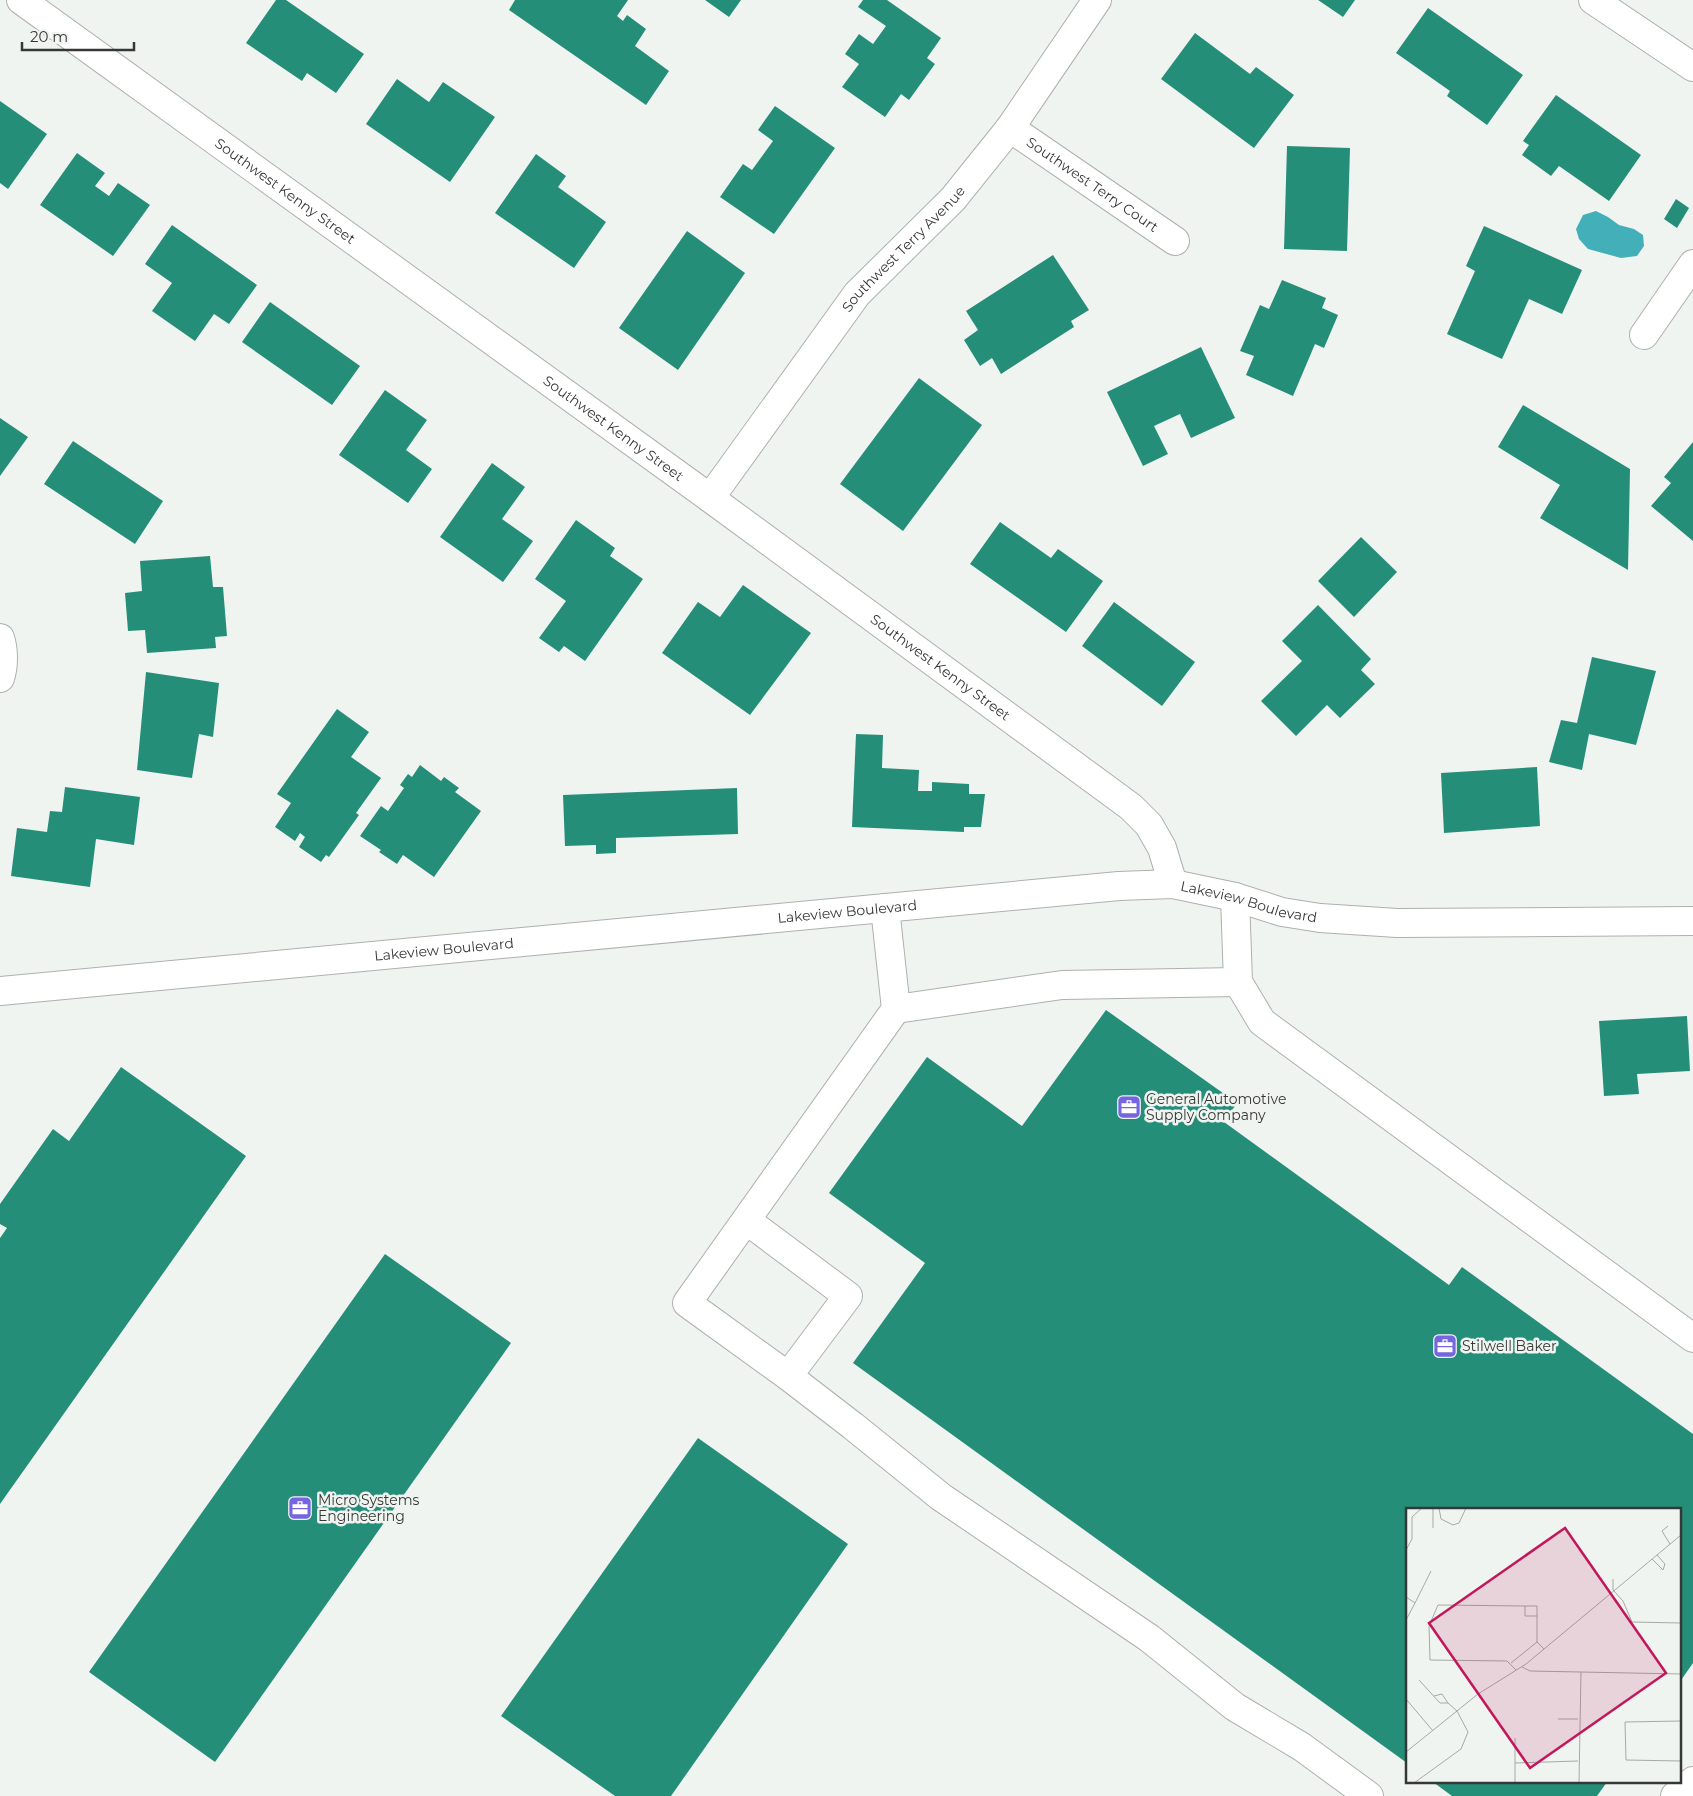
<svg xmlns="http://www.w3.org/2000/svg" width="1693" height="1796" font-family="Montserrat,sans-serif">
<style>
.water{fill:#43b0b9}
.building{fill:#258e79}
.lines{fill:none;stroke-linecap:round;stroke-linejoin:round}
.minor-casing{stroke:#adb1ae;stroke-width:30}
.minor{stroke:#fff;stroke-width:28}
.labels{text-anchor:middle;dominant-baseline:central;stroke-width:5;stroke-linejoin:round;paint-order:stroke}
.street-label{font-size:14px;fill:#363837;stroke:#f0f4f0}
.poi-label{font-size:14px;fill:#363837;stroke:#f0f4f0;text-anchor:start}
.inset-road{fill:none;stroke:#a6a9a6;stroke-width:1}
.view{fill:#c2185b;fill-opacity:0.15;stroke:#c2185b;stroke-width:2.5}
.inset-edge{fill:none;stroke:#363837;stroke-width:2.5}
</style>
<rect width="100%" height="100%" fill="#f0f4f0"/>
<polygon class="water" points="1596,211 1608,217 1619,225 1634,229 1643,235 1644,246 1637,256 1621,258 1588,249 1579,239 1576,229 1583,215"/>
<g class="building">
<polygon points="276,0 286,0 364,54 336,93 307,73 302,81 246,43"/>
<polygon points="515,0 628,0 617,16 623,21 627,15 646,29 635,46 669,71 646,105 509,10"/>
<polygon points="705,0 741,0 729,17"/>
<polygon points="863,0 887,0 941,38 927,58 935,64 909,100 901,94 885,117 842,87 859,64 845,54 859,34 873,44 886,26 858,7"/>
<polygon points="1318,0 1355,0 1343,17"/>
<polygon points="1428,8 1523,75 1487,125 1447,96 1450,91 1396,53"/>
<polygon points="1195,33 1250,74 1256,67 1294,95 1254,148 1161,79"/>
<polygon points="397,79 429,102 443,82 495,117 450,182 366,124"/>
<polygon points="1556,95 1641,155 1609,201 1559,166 1551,176 1522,155 1529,145 1523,141"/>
<polygon points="0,101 47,134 8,189 0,183"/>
<polygon points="775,106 835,148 774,234 720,197 743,164 752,170 773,141 758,130"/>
<polygon points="1287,146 1350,148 1347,251 1284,249"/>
<polygon points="77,153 105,173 95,186 109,196 118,183 150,205 113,256 40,205"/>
<polygon points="536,154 566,176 558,187 606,222 574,268 495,213"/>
<polygon points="1676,199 1689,208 1677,228 1664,219"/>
<polygon points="172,225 257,285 229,324 214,314 195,341 152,311 172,283 145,264"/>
<polygon points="1484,226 1582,270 1562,314 1529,299 1502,359 1447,334 1475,271 1466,266"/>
<polygon points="687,231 745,273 678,370 619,328"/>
<polygon points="1053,255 1089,310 1071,321 1074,327 1001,374 992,358 980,366 964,340 978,330 966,311"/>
<polygon points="1282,280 1326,298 1322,308 1338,315 1324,348 1315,344 1293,396 1246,375 1254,356 1240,351 1260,305 1269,309"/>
<polygon points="270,302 360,366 332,405 242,342"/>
<polygon points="1201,347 1235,418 1191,438 1180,414 1154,426 1168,454 1143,466 1107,392"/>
<polygon points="919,378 982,425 903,531 840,484"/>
<polygon points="385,390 427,420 406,450 432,469 408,503 339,455"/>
<polygon points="1523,405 1630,469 1628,570 1540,518 1560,485 1498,447"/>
<polygon points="0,418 28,437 0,476"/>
<polygon points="73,441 163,501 135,544 44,484"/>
<polygon points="1693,442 1693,541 1651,506 1671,483 1664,477"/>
<polygon points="492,463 525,487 502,519 533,541 503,582 440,537"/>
<polygon points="576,520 615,548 610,556 643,579 585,661 564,646 559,652 539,638 566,601 535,579"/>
<polygon points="1000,522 1051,558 1058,549 1103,581 1066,632 970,564"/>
<polygon points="1361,537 1397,572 1354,617 1318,581"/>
<polygon points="210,556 213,587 223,587 227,636 215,637 216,648 147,653 145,630 128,631 125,593 142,591 140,561"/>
<polygon points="743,585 811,633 750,715 662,653 698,602 720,617"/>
<polygon points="1114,602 1195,662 1162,706 1082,646"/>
<polygon points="1318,605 1371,659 1361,670 1375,684 1340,718 1327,705 1296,736 1261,701 1302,661 1282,641"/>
<polygon points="1592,657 1656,671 1636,745 1589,734 1582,770 1549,762 1561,720 1577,723"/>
<polygon points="146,672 219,683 213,737 199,734 192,778 137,770"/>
<polygon points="337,709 369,732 351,757 381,778 356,813 359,815 329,857 326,855 321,862 299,847 305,837 300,833 295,841 275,827 291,803 277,794"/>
<polygon points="856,734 883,735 882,768 919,770 918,791 932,791 932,782 969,784 969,794 985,794 981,827 964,827 964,832 852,827"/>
<polygon points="420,765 441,781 444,777 459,788 455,792 481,811 434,877 403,855 397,864 379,852 381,850 360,836 381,806 388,811 404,788 400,785 408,774 412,777"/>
<polygon points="1537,767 1540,826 1444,833 1441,773"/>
<polygon points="65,787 140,797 134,845 96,839 90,887 11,876 17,828 47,832 50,811 62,812"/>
<polygon points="737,788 738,834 616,838 616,853 596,854 596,845 565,846 563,795"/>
<polygon points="1106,1010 1237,1103 1224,1122 1449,1285 1462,1267 1693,1434 1693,1663 1679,1683 1679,1510 1407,1510 1407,1763 853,1363 925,1263 829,1193 927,1057 1022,1126"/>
<polygon points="1687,1016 1690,1071 1637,1074 1639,1094 1604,1096 1599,1021"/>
<polygon points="121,1067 246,1156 0,1504 0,1238 7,1228 0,1224 0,1204 53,1129 69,1141"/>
<polygon points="385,1254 511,1343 215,1762 89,1672"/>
<polygon points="698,1438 848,1544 671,1796 615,1796 501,1716"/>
<polygon points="1433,1782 1607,1782 1597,1796 1452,1796"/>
</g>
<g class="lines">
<g class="minor-casing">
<g id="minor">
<path id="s1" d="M21,0L710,498L1131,807L1149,825L1162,848L1173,884"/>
<polyline points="1593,0 1693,67"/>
<path id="s2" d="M1010,128L1175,241"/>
<polyline points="1644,335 1693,264"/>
<path id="s3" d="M710,498L857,294L953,199L1010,128L1097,0"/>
<path d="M0,638C4,650 4,666 0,678"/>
<polyline points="1235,897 1238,982 1262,1022 1693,1338"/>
<path id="s4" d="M0,991L1119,886L1173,884L1235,897L1282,912L1320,918L1397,923L1693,921"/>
<polyline points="896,1009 1062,985 1238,982"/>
<polyline points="746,1220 848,1296 788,1376 687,1303 896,1009 885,908"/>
<polyline points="788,1376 853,1426 941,1497 1149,1638 1235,1707 1302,1747 1369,1796"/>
<polyline points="1675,1796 1693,1781"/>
</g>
</g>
<use href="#minor" class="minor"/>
</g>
<defs>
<g id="office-square" transform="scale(1.25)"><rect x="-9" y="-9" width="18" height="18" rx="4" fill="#7665e0" stroke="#f0f4f0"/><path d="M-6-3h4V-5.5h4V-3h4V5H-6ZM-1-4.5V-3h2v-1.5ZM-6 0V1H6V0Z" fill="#fff"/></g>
</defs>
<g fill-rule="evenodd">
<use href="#office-square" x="1129" y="1107"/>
<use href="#office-square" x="1445" y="1346"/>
<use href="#office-square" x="300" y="1508"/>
</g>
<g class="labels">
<g class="street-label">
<text stroke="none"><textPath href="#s2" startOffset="100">Southwest Terry Court</textPath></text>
<text stroke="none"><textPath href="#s1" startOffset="326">Southwest Kenny Street</textPath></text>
<text stroke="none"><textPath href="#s3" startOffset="316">Southwest Terry Avenue</textPath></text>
<text stroke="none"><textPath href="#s1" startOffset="731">Southwest Kenny Street</textPath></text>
<text stroke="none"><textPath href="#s1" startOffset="1136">Southwest Kenny Street</textPath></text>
<text stroke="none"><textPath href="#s4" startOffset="1256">Lakeview Boulevard</textPath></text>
<text stroke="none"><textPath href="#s4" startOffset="851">Lakeview Boulevard</textPath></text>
<text stroke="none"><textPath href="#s4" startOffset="446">Lakeview Boulevard</textPath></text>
</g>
<g class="poi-label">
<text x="1146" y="1099">General Automotive<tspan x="1146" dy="16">Supply Company</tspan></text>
<text x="1462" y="1346">Stilwell Baker</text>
<text x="318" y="1500">Micro Systems<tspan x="318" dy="16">Engineering</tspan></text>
</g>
</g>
<g transform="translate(1406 1508)">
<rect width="275" height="275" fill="#f0f4f0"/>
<path class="inset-road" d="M33,0L35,11L47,17L53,15L60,0M262,18L256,23L264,36M27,20V0M0,42L6,31V9L16,0M246,51L257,62L259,56L251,47M207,71V82L217,93L226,114L275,115M0,89L9,95L25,63M131,108H119V98H131V134L138,141M0,112L9,95M105,155L131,134M116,159L124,163L275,166M110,162L101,153L24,152L23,118L32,97L119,98M28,188L36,186L42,195M0,191L27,223M152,211H172M275,213L219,214L220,252L275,253M109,230V275M0,244L72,186L120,156L275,27M109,255L172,253M8,275L55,241L62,224L51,203L42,195H34L13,172M173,275L175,164"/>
<path class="view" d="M159,20L260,165L124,260L23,115Z"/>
<rect width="275" height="275" class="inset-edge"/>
</g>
<path d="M22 42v8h112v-8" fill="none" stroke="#363837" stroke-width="2.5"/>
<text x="30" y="42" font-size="15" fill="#363837" stroke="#f0f4f0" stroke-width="4" paint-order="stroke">20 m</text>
</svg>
